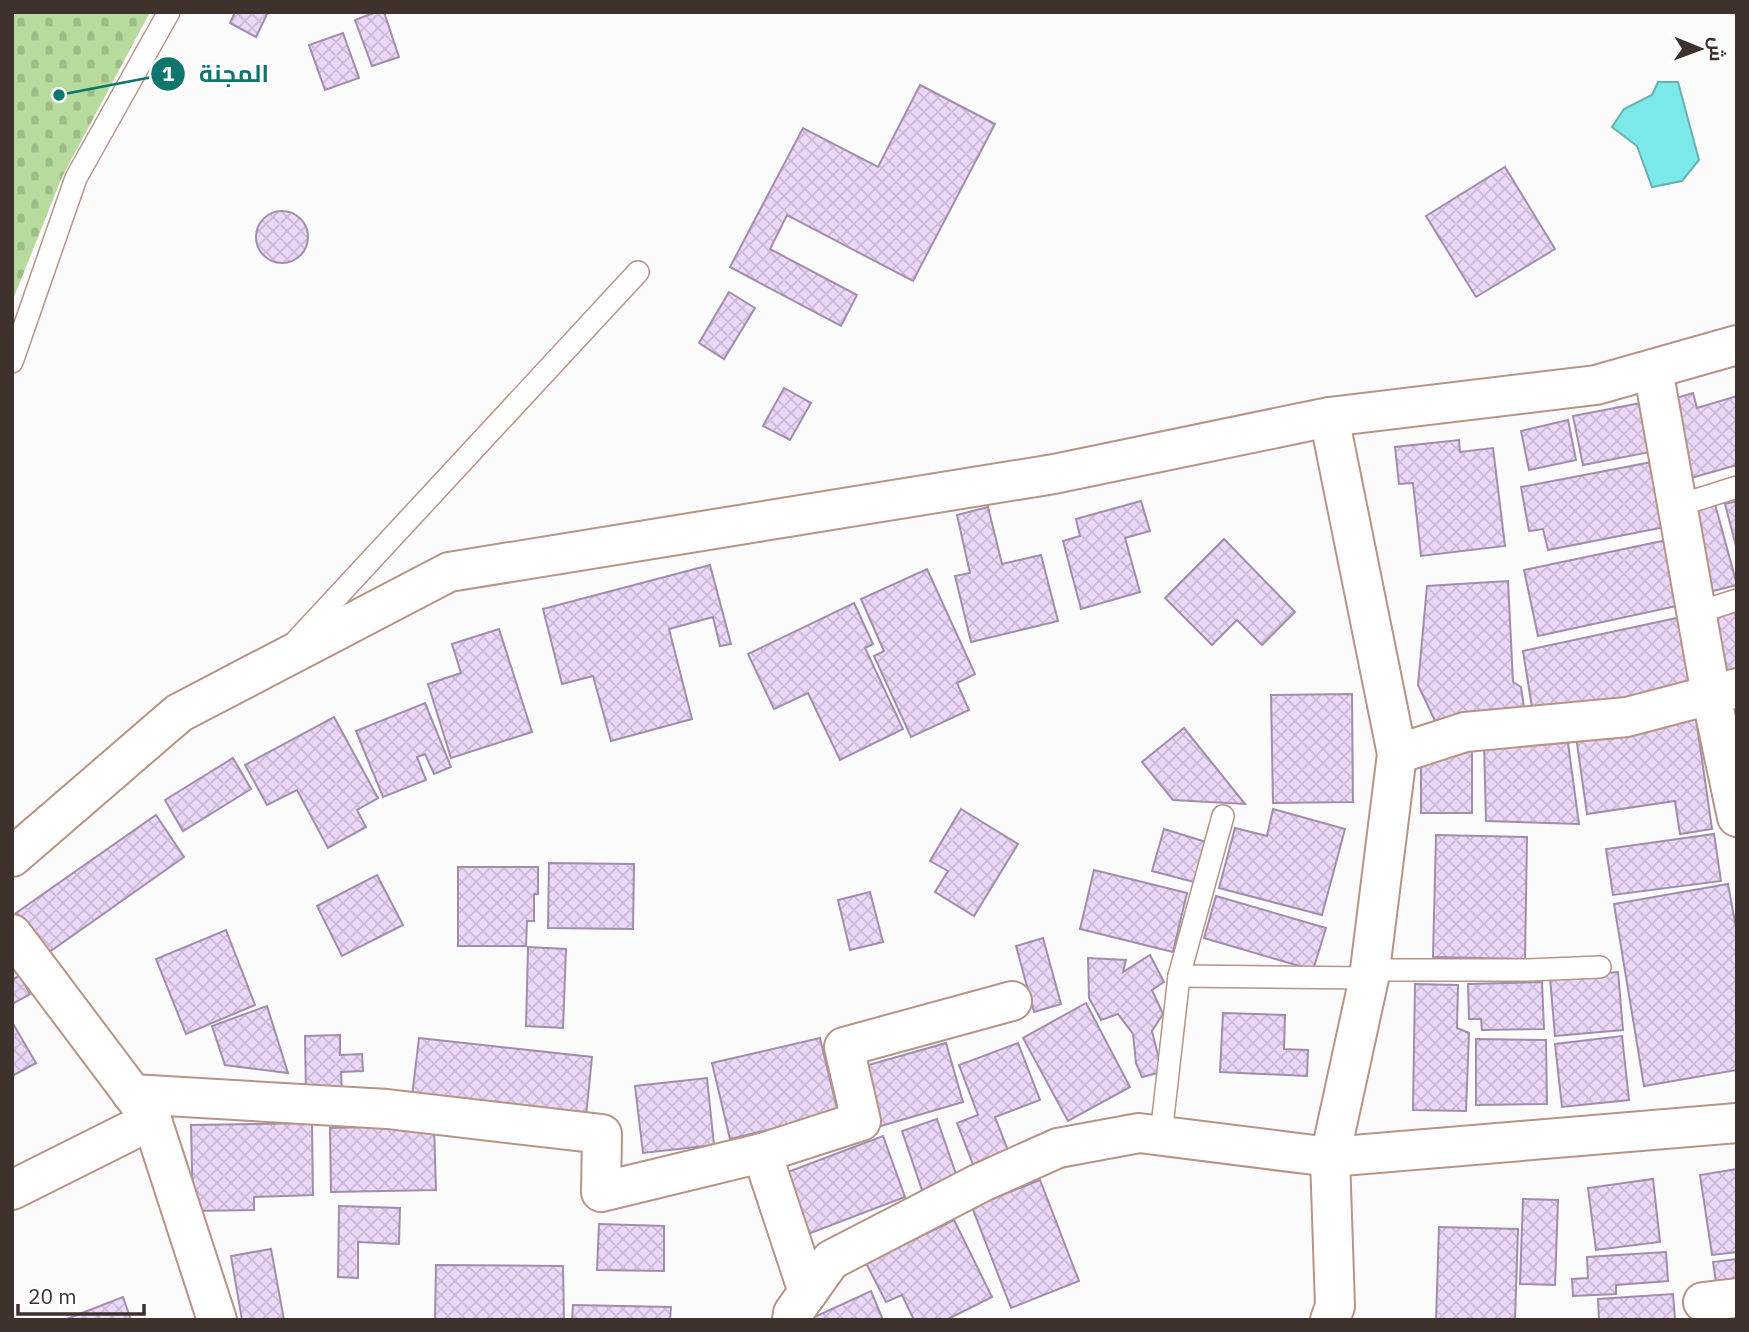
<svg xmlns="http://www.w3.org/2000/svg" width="1749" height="1332" font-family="'IBM Plex Sans',Cairo,sans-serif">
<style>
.cemetery{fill:url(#cemetery-stones)}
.water{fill:#7be8ea;stroke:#69b1b1;stroke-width:2}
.building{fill:url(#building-cross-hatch);stroke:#a08eab;stroke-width:2}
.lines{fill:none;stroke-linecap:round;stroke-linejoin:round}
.service-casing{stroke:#b79486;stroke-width:24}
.minor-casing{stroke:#b79486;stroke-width:42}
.service{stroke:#fff;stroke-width:21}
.minor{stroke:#fff;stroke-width:38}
.leader{fill:none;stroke:#0f766e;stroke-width:2.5}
.callout-dot{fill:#0f766e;stroke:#fff;stroke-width:2.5}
.mark-label{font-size:21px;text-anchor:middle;font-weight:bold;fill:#fff}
.callout-label{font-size:24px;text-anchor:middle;font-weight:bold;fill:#0f766e;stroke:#fff;stroke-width:5;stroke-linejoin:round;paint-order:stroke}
</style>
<defs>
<pattern id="cemetery-stones" width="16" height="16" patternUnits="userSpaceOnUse" patternTransform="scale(1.75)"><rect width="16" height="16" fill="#b7da9d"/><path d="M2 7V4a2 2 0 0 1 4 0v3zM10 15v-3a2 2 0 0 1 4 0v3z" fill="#9ebc87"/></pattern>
<pattern id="building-cross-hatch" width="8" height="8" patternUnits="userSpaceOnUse" patternTransform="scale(1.75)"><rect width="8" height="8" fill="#ebd8f8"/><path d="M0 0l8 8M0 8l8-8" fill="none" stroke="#cbbad5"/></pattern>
</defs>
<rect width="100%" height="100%" fill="#fbfbfb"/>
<polygon class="cemetery" points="12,12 150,12 62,177 12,302"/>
<polygon class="water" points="1658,82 1678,82 1699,160 1682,181 1652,187 1637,146 1612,127 1624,109 1652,95"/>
<g class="building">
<polygon points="235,12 268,12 256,37 230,23"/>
<polygon points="376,12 384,12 399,57 372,66 355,20"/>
<polygon points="343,33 359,78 325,90 309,45"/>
<polygon points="920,85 995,124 913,281 787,215 770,249 857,295 841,326 730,267 803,128 878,167"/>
<polygon points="1505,167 1555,249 1476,297 1426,216"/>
<circle cx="282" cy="237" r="26"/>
<polygon points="729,292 755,308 724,359 699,343"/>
<polygon points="784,388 811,403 790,440 763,426"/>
<polygon points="1693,393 1697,408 1737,396 1737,465 1691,478 1670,400"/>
<polygon points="1646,402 1655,451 1583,465 1573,416"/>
<polygon points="1568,420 1576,460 1529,470 1521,431"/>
<polygon points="1459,440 1460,452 1493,448 1505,546 1421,556 1413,483 1399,484 1395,447"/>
<polygon points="1652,462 1665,527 1548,550 1543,529 1529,531 1521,487"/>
<polygon points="1141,501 1150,531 1125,538 1140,592 1081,609 1063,541 1080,536 1076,519"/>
<polygon points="1737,501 1737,550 1725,504"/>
<polygon points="1715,504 1737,585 1709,592 1688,511"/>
<polygon points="988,507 1002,564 1041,555 1058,621 971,642 955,576 970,573 957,515"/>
<polygon points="1224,539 1295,612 1262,645 1237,620 1212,645 1165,598"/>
<polygon points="1667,540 1681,605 1538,636 1524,570"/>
<polygon points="710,565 731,644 720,646 713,617 669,629 692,719 611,741 593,676 562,684 543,609"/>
<polygon points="927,569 975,674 957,683 969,710 911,737 874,656 884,651 861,599"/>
<polygon points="1508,581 1513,682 1521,687 1525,714 1436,723 1418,685 1427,586"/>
<polygon points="854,603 873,644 865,648 903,729 840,760 808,693 774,709 748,654"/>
<polygon points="1737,609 1737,675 1726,679 1709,618"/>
<polygon points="1686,616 1699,684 1618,708 1533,714 1523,651"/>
<polygon points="499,629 532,732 451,758 428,684 461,673 452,644"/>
<polygon points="1352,694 1353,802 1273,803 1271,695"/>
<polygon points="425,703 451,767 434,774 425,754 417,757 426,780 383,797 356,731"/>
<polygon points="334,717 378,798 357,810 366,827 328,848 297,790 267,805 245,765"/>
<polygon points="1696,718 1712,829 1680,834 1675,801 1587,814 1576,736"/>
<polygon points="1184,728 1245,804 1173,800 1142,762"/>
<polygon points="1567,736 1579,824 1486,821 1484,743"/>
<polygon points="1472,749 1472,813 1421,813 1421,758"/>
<polygon points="233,758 251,789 183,831 165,800"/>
<polygon points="961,809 1018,844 974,916 935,892 948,871 930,861"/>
<polygon points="1273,809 1345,829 1322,915 1219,888 1235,828 1267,836"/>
<polygon points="156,815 184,857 45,955 16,913"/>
<polygon points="1164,829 1206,842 1194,882 1152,871"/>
<polygon points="1714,834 1721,881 1613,895 1606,849"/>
<polygon points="1436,835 1527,837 1525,959 1433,957"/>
<polygon points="549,863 634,864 633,929 548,928"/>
<polygon points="458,867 538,867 538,894 534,894 534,921 527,921 526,946 458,946"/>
<polygon points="1094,870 1187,893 1173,952 1080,929"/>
<polygon points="377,875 403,925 342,956 317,906"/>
<polygon points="1728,884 1737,933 1737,1070 1644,1086 1614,904"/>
<polygon points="870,892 883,942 850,950 838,900"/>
<polygon points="1216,896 1326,928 1313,970 1204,938"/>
<polygon points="226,930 255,1005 186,1034 156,959"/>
<polygon points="1043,938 1061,1004 1034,1012 1016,946"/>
<polygon points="528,947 566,949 563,1028 526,1026"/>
<polygon points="1150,955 1164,982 1152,990 1163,1014 1152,1031 1162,1072 1142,1077 1136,1063 1133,1034 1118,1014 1101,1020 1089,998 1088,958 1126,960 1123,972"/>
<polygon points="1618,972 1623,1030 1555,1036 1550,978"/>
<polygon points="20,975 30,994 12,1004 12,980"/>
<polygon points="1542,982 1544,1029 1482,1030 1481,1019 1469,1019 1468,984"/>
<polygon points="1415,984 1458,985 1457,1028 1469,1033 1466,1111 1413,1110"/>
<polygon points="1086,1003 1130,1087 1068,1121 1023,1038"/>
<polygon points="267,1006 288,1073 225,1065 212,1026"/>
<polygon points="1223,1013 1285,1015 1284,1049 1308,1050 1307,1076 1220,1072"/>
<polygon points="12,1022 36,1063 12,1076"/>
<polygon points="340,1035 340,1055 362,1054 363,1071 341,1072 342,1095 306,1096 305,1036"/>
<polygon points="1622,1036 1629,1100 1562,1107 1555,1044"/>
<polygon points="419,1038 592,1057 586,1116 412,1096"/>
<polygon points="820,1038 838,1113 730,1139 712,1063"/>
<polygon points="1476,1039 1546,1040 1547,1104 1476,1105"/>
<polygon points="946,1043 963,1102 874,1128 858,1068"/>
<polygon points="1018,1043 1040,1100 995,1117 1009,1153 974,1167 957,1123 978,1115 959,1065"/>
<polygon points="707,1078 714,1145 643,1153 635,1086"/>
<polygon points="937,1119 958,1180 923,1193 902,1131"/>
<polygon points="312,1123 313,1195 254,1197 254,1210 193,1211 191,1125"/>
<polygon points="434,1125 436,1190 331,1192 330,1128"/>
<polygon points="883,1136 905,1197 808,1234 785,1173"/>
<polygon points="1737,1169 1737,1252 1712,1255 1700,1175"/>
<polygon points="1653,1179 1660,1242 1596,1250 1588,1188"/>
<polygon points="1040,1180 1079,1281 1011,1308 972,1207"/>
<polygon points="1523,1199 1558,1200 1555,1285 1520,1284"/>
<polygon points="339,1206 400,1208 399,1244 358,1242 358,1278 338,1277"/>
<polygon points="954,1220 992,1297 946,1320 914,1320 902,1295 886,1302 866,1263"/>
<polygon points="599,1224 664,1226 664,1271 597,1270"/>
<polygon points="1439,1227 1518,1229 1515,1320 1436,1320"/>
<polygon points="271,1249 284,1320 242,1320 231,1256"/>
<polygon points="1666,1252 1668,1281 1616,1285 1616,1294 1573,1296 1572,1279 1588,1278 1587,1257"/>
<polygon points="1737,1259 1737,1286 1717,1289 1713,1262"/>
<polygon points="436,1265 563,1266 564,1320 435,1320"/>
<polygon points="871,1291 883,1320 808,1320"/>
<polygon points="1673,1294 1675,1320 1599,1320 1598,1299"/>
<polygon points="123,1297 131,1320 64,1320"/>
<polygon points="573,1305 671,1307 670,1320 572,1320"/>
</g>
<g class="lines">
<g class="service-casing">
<g id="service">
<polyline points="12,362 76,178 169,12"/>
<polyline points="1677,506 1737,487"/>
<polyline points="1696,613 1737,600"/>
<polyline points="297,640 638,272"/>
<polyline points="1369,970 1528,970 1600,967"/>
<polyline points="1179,976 1369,978"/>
<polyline points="1161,1135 1179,976 1223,816"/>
</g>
</g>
<g class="minor-casing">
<g id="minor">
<polyline points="1653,369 1711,695 1737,817"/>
<polyline points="1329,417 1397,754 1369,978 1330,1157 1335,1306 1330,1320"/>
<polyline points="1397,754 1465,732 1627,717 1737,688"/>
<polyline points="12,857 179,713 449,572 1054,474 1329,417 1596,385 1737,345"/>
<polyline points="12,934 152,1120 217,1320"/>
<polyline points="132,1094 387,1109 602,1134 601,1192 762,1153 808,1292"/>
<polyline points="762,1153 861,1121 844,1047 1012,1001"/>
<polyline points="12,1190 152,1120"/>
<polyline points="1703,1302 1737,1298"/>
<polyline points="792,1320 793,1313 831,1260 980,1183 1058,1148 1139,1133 1330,1157 1737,1123"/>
</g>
</g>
<use href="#service" class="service"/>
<use href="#minor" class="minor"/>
</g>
<path class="leader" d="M59 95L168 74"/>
<g class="callout-dot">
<circle cx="59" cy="95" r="7"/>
<circle cx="168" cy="74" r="18"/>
</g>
<g class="mark-label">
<text x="168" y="81">1</text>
</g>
<g class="callout-label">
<text x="234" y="82">المجنة</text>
</g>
<rect width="1749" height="1332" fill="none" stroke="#3f312b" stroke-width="28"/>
<g transform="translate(1700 49) rotate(91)" stroke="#ffffff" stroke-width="5" paint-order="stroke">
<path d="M0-5L12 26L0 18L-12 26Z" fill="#3f312b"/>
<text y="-10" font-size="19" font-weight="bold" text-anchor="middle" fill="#3f312b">ش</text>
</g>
<path d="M18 1304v10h126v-10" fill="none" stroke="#3f312b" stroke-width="3.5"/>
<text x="28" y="1304" font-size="21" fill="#3f312b" stroke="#ffffff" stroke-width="5" paint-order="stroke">20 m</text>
</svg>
